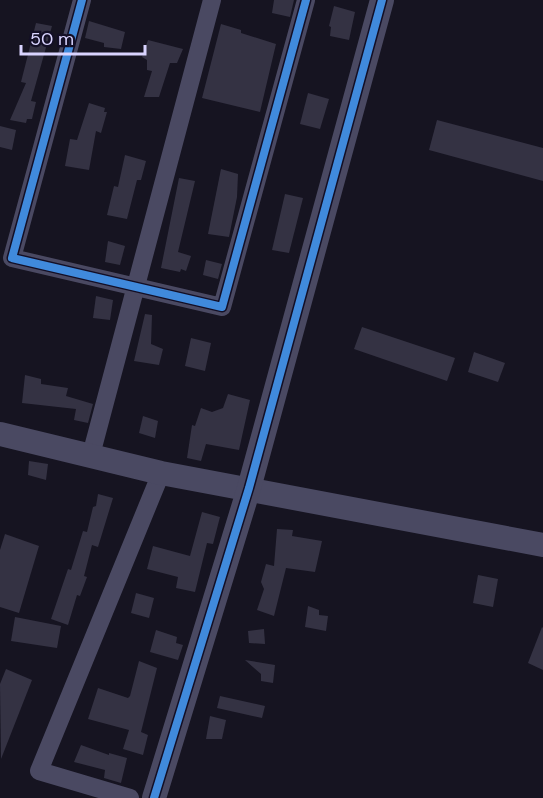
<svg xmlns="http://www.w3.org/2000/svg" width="543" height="798" font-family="'DM Sans',sans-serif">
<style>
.building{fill:#343243}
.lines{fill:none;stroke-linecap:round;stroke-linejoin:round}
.minor{stroke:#4a4962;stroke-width:18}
.tertiary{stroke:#4a4962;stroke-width:24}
.cycleway-casing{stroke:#130f26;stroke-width:11}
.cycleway{stroke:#408adc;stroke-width:8}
</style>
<rect width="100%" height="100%" fill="#161421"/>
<g class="building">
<polygon points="274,0 294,0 290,17 272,13"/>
<polygon points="334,6 355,12 349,40 330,36 331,27 329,26"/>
<polygon points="89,21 125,32 121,49 104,47 104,43 85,38"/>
<polygon points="36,23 52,26 31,101 36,102 32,119 27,119 26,123 10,120 26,83 21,82"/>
<polygon points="221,24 241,30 241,33 276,44 260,112 202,98"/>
<polygon points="148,40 183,49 177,63 170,63 159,97 144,97 152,71 147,70 147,60 142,57"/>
<polygon points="308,93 329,99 320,129 300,124"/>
<polygon points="89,103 105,108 104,112 107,112 101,133 96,131 89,170 65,166 70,139 77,140"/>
<polygon points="437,120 543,148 543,181 429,150"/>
<polygon points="0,126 16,130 12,150 0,147"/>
<polygon points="125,155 146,161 141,180 137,180 127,219 107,215 114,186 118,187"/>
<polygon points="221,169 238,174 237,197 229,237 208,234"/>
<polygon points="179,178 195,181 178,252 191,256 186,271 181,269 180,272 161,268"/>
<polygon points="285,194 303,198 289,253 272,250"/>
<polygon points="108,241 125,246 120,265 105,262"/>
<polygon points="206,260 222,264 218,279 203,275"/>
<polygon points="96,296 113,300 110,320 93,318"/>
<polygon points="145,314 152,315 151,344 163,349 159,365 134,361"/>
<polygon points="362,327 455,358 447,381 354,349"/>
<polygon points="191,338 211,343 205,371 185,366"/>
<polygon points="474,352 505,363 498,382 468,372"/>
<polygon points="25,375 41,379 41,384 68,388 66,396 93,404 88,423 74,420 76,409 22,403"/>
<polygon points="228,394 250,400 239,450 206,444 201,461 187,458 192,425 195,426 201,408 212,412 223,408"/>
<polygon points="143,416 158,421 155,438 139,433"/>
<polygon points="29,461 48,464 46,480 28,475"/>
<polygon points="98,494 113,498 98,547 92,545 84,576 87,577 80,596 77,595 68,625 51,619 68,569 71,570 83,531 87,532 93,507 96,506"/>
<polygon points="202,512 220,517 213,544 207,543 195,592 176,588 178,577 147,569 153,546 190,556"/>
<polygon points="277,529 293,530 292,536 322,541 315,572 286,568 274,616 257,610 264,589 261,582 266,564 274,566"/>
<polygon points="5,534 39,546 19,613 0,607 0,550"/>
<polygon points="478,575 498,579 493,607 473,603"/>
<polygon points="136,593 154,598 149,618 131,613"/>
<polygon points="308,606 319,610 319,615 328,616 326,631 305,627"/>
<polygon points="15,617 61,626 57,648 11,641"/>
<polygon points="542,627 543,628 543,670 528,663"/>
<polygon points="264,629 265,644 249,643 248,631"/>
<polygon points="156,630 177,637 176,643 183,645 178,660 150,652"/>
<polygon points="245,660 275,665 273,683 261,681 261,674"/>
<polygon points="139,661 157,668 141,732 148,735 143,755 123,749 129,730 88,719 98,688 128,698 130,696"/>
<polygon points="6,669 32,680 1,759 0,684"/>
<polygon points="220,696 265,706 262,718 217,708"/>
<polygon points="210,716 226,720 222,739 206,739"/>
<polygon points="81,745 109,755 109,753 127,758 121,783 104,778 105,770 74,762"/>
</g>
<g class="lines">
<g class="minor">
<polyline points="82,0 12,258 222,307 306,0"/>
<polyline points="91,455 212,0"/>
<polyline points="130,798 39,771 161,473"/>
</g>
<g class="tertiary">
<polyline points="0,434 161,473 543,545"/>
<polyline points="154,798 249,488 382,0"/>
</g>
<g class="cycleway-casing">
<g id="cycleway">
<polyline points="82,0 12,258 222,307 306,0"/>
<polyline points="154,798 249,488 382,0"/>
</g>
</g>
<use href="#cycleway" class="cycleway"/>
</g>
<path d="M21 45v9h124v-9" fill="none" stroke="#d9d4ff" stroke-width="3"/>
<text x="30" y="45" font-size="18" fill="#d9d4ff" stroke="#130f26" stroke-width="4.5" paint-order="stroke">50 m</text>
</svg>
